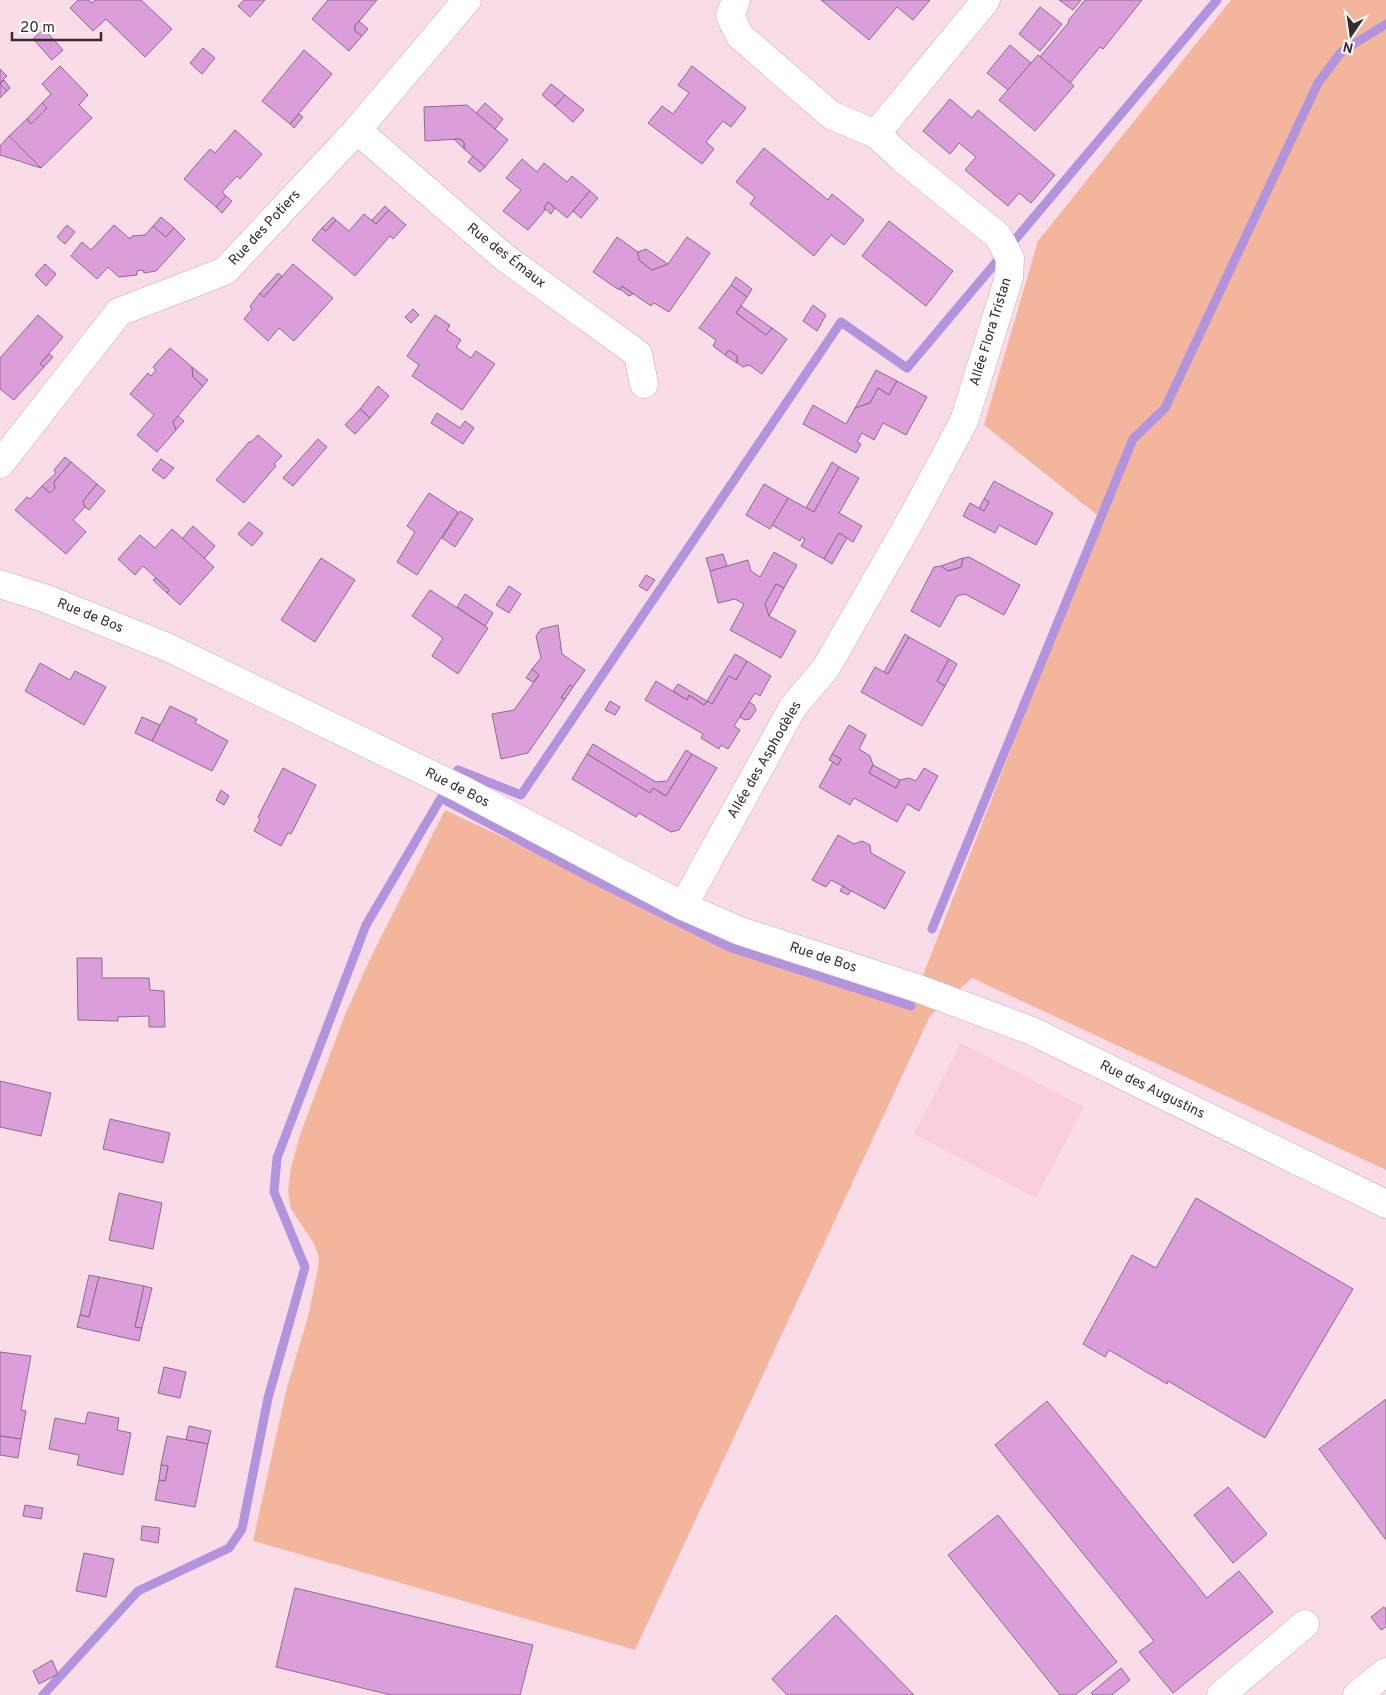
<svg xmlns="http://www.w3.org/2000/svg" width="1386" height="1695" font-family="Overpass,sans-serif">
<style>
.built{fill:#f9ccde}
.green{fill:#f4b59d}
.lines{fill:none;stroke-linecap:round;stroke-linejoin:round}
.stream{stroke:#b193de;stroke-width:9}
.building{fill:#dc9ddb;stroke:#876f87}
.minor-casing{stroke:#caa6b4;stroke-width:29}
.minor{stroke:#fff;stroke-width:28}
.labels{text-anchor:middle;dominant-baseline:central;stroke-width:4;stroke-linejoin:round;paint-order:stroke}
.street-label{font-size:14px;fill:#382a2f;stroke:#fff}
</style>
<rect width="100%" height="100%" fill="#fadce8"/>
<polygon class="built" points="961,1043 1084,1107 1036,1198 914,1134"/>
<polygon class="green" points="1231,0 1386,0 1386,1170 972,978 930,1016 635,1650 253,1541 287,1387 308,1317 318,1268 319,1257 313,1242 291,1209 288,1191 291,1168 300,1135 345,1015 370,959 445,810 734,945 911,1006 1101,518 984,425 1038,241"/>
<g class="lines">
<g class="stream">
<polyline points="458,770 521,795 841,322 907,368 1217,0"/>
<polyline points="932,929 1133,439 1165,408 1318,83 1341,52 1386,24"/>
<polyline points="43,1695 138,1591 229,1548 242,1529 268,1398 305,1267 274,1192 277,1158 366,925 441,798 593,879 729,947 911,1006"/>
</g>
</g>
<g class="building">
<polygon points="78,0 88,0 92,3 95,0 141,0 172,29 145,57 106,19 93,31 70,8"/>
<polygon points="244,0 265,0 250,17 238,6"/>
<polygon points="328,0 377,0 355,26 355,31 362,36 349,51 312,19"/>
<polygon points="821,0 930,0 913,20 897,7 869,40"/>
<polygon points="1059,0 1081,0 1073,10"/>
<polygon points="1085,0 1142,0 1103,49 1100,47 1070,83 1040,57 1069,22 1068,21"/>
<polygon points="1040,7 1062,24 1040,51 1019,34"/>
<polygon points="359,21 368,29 362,36 355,31 355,26"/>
<polygon points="44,29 63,50 52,60 33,39"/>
<polygon points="1010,45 1031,63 1008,90 987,73"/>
<polygon points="203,48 215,58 202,74 190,63"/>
<polygon points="304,50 332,74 290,124 262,101"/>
<polygon points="1038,55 1074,86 1035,131 999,100"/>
<polygon points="60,66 88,95 79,105 92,118 41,168 9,136 27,119 31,124 47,108 42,103 51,94 42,84"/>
<polygon points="692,66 746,108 731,127 723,121 706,142 714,149 702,164 648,123 662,106 673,114 689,93 678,85"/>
<polygon points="0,69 7,76 0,83"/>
<polygon points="4,80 10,88 7,91 0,84"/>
<polygon points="0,84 7,91 0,98"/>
<polygon points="551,84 565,95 555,106 542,95"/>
<polygon points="565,95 584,110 573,122 555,106"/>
<polygon points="950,99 972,118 978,110 1055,175 1031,203 1019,193 1008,206 965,170 976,157 959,143 950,154 923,131"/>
<polygon points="42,103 47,108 31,124 27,119"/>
<polygon points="485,103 503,119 495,129 476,113"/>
<polygon points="467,105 508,140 485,167 464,149 464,142 460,139 425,141 424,107"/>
<polygon points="299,114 303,117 294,128 290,124"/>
<polygon points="235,130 262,154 240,179 237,176 222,192 226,196 216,207 184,179 210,149 215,153"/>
<polygon points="9,136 41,168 0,155 0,146"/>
<polygon points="454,139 460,139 464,142 464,149"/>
<polygon points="764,148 828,200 832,194 864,220 844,245 831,235 814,256 750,204 755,197 736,182"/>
<polygon points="473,156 485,167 480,172 468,162"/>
<polygon points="522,159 537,172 544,163 567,182 572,176 590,191 567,218 548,202 544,208 545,210 528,230 503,211 521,190 506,178"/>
<polygon points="590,191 598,198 581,218 573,211"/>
<polygon points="226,196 232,201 222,213 216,207"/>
<polygon points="548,202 555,208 551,214 544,208"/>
<polygon points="385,206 389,210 376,224 372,220"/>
<polygon points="389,210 406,225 393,239 390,236 355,276 312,240 322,228 326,231 336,220 349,231 364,214 376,224"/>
<polygon points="161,217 174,228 166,237 153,226"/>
<polygon points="333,217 336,220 326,231 322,228"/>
<polygon points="889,221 953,271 926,306 862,256"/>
<polygon points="67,225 75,232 65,244 57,237"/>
<polygon points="114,225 130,239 132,236 145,235 153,226 166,237 174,228 185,239 156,271 144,273 143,270 137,271 137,275 119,277 108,267 97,279 71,256 82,242 91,250"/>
<polygon points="617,237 638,252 639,260 652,270 668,264 687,237 710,253 669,312 654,303 651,306 622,286 619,290 593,272"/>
<polygon points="646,249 668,264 652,270 639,260 638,252"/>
<polygon points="45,264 56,274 46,286 35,275"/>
<polygon points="293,264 333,298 294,341 279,328 268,341 244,319 252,309 250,306 260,293 264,297"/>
<polygon points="278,273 282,276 264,297 260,293"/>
<polygon points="736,277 752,289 747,297 731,285"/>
<polygon points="731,285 747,297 736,313 766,335 772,328 787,339 762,374 749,365 743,367 737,363 737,356 729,350 725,355 713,346 716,340 699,328"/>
<polygon points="622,286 633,294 629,296 620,289"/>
<polygon points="813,305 826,315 817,331 803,321"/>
<polygon points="741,306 772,328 766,335 736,313"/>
<polygon points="413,309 419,315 411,323 405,317"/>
<polygon points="38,315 63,337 40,364 44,367 14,400 0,389 0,358"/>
<polygon points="435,315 450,325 447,330 461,340 456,347 471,358 476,351 495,364 462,410 412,376 419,365 407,356"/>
<polygon points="170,348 192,367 193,377 203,386 173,422 176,430 157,452 137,435 154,415 130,394 148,373 151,376 156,370 153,367"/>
<polygon points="729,350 737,356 737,363 725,355"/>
<polygon points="49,354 53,357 44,367 40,364"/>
<polygon points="192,367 208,380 203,386 193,377"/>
<polygon points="876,370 897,381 889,395 878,388 870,403 855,408"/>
<polygon points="897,381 927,397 906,435 883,423 874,440 862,433 857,442 861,444 856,453 803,424 813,405 846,424 855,408 870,403 878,388 889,395"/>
<polygon points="378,386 389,396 370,418 360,409"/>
<polygon points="360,409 370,418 355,434 345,425"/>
<polygon points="437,413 460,428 465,421 474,428 463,444 431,423"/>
<polygon points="178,416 184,421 176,430 173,422"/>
<polygon points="258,435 282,456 274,464 276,466 244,503 216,480 249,442 251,442"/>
<polygon points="318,439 327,447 293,486 283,478"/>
<polygon points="65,457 71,462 54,482 55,488 50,493 42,486 56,473 54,470"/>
<polygon points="161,459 174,468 164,479 152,470"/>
<polygon points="71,462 97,484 83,501 85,507 73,520 86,532 66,554 15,510 27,497 30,499 42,486 50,493 55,488 54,482"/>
<polygon points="832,462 839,467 814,512 806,508"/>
<polygon points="839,467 859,478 839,513 862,526 853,542 839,533 824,559 801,546 805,539 802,537 800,541 772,525 788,498 814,512"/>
<polygon points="994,481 1053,513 1036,545 999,525 995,533 963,516 970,503 984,511 989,502 984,499"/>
<polygon points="97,484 105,491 89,510 85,507 83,501"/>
<polygon points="764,484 788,498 770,529 746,515"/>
<polygon points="429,493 458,512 417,575 397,562 415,532 407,526"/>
<polygon points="984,499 989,502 984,511 979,508"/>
<polygon points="460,511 473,519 455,547 442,538"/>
<polygon points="249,522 263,533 252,546 238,534"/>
<polygon points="193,526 215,546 204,559 182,539"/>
<polygon points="172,529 214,567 180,605 167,593 169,590 143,566 135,575 118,559 140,535 155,548"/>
<polygon points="839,533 847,538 832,564 824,559"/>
<polygon points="774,552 797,565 784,588 776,584 765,604 769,616 796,631 781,658 730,630 744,604 735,599 718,603 710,571 748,560 751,571 760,577"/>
<polygon points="723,554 727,566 710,571 706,558"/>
<polygon points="969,557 1020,585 1004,615 965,594 957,596 940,627 911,611 934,567 941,566 948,571 961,567 963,558"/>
<polygon points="321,558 355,580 315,642 281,620"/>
<polygon points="963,558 961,567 948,571 941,566"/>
<polygon points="646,575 655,580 647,591 639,586"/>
<polygon points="156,578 169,590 167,593 153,580"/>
<polygon points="776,584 784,588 769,616 765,604"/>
<polygon points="509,586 521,594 509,613 496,605"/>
<polygon points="430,590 488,628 458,674 432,656 443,638 412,616"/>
<polygon points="465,594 493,613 485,626 457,607"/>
<polygon points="558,625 562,654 585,670 573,687 570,685 561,698 565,699 528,753 501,759 492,714 514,710 539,675 532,669 541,658 536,636 541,629"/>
<polygon points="905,634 909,637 888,674 884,672"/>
<polygon points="909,637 949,659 937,681 945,686 922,726 861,692 875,667 888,674"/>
<polygon points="735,654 747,661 736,680 729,676 712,704 707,701"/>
<polygon points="949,659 957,664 945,686 937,681"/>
<polygon points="747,661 771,676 760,696 755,693 734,726 740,730 728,749 721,745 719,749 701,738 703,734 645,700 656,681 687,700 689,695 704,705 707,701 712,704 729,676 736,680"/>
<polygon points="40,663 70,680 75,671 106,687 84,725 25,691"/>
<polygon points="532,669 539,675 533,682 526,678"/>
<polygon points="678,684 707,701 704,705 689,695 687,700 673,691"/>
<polygon points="570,685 573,687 565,699 561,698"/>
<polygon points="610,701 620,707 615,715 605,710"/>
<polygon points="749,702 754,705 756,710 750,719 745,720 740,717"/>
<polygon points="170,706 197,719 195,723 228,741 212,771 152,741"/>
<polygon points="142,717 160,725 152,741 135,733"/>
<polygon points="849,725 866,735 859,749 870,756 873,765 869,773 896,788 900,780 909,778 916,781 924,768 938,776 919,811 907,804 897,822 854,798 850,805 819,787 833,762 838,765 841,759 832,754"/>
<polygon points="593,744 656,782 667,781 686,750 692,754 666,796 653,788 650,793 587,754"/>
<polygon points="587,754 650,793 653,788 666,796 692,754 717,768 679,830 671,832 639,813 636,817 572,779"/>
<polygon points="832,754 841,759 838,765 829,760"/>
<polygon points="873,765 900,780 896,788 869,773"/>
<polygon points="283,768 316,785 291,834 288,833 281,846 254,831 260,819 258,817"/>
<polygon points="221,790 229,796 224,805 216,800"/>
<polygon points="838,835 854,844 862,841 870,845 871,853 905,872 885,909 831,880 826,887 812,880"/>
<polygon points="843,886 851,891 848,895 840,891"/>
<polygon points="77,958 102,958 102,978 149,978 150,990 164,991 165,1027 149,1027 149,1016 118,1017 118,1021 78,1020"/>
<polygon points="0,1081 51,1093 41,1136 0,1127"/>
<polygon points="110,1119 170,1133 163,1163 103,1149"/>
<polygon points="119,1193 162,1203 153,1249 109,1240"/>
<polygon points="1196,1198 1353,1289 1265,1438 1168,1381 1167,1384 1109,1350 1105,1357 1083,1344 1132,1255 1156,1268"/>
<polygon points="89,1275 99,1277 89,1317 80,1315"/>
<polygon points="99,1277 144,1286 135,1327 142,1328 139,1341 77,1327 80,1315 89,1317"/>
<polygon points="144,1286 152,1288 142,1328 135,1327"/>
<polygon points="0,1352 31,1356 21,1410 26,1411 21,1439 0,1436"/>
<polygon points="164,1367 186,1372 180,1398 158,1393"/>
<polygon points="1386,1399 1386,1540 1319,1449"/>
<polygon points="1047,1401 1207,1598 1239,1571 1273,1612 1173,1693 1139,1652 1154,1641 995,1445"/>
<polygon points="88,1412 119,1418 117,1430 131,1433 123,1475 77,1465 79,1455 49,1449 55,1418 85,1424"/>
<polygon points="189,1426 211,1431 208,1444 186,1440"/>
<polygon points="0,1436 21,1439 18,1458 0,1455"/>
<polygon points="167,1436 208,1444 195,1507 155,1500 159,1480 165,1481 168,1466 161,1465"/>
<polygon points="161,1465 168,1466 165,1481 159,1480"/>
<polygon points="1228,1487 1267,1534 1233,1563 1194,1515"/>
<polygon points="25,1505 43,1508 41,1519 23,1516"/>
<polygon points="998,1515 1117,1662 1075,1695 1060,1695 948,1555"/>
<polygon points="142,1526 160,1528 158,1543 141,1540"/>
<polygon points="84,1553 114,1559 106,1597 76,1591"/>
<polygon points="295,1588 533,1645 520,1695 391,1695 276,1667"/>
<polygon points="1384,1607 1386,1610 1386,1627 1381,1630 1371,1617"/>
<polygon points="836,1615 914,1695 787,1695 772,1679"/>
<polygon points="52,1660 58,1674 39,1684 33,1671"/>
<polygon points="1121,1668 1130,1680 1112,1695 1093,1695 1091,1693"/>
</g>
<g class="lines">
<g class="minor-casing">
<g id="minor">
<polyline points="357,130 504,257 638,354 644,384"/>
<polyline points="876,134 986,0"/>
<polyline points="0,464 119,312 225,271 357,130 467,0"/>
<polyline points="0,584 44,598 167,647 461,789 683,906 740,931 914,987 1032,1031 1386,1204"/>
<polyline points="683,906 793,707 826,668 913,516 964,421 1009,277 1010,258 998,236 903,159 876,134 831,115 740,36 730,16 736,0"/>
<polyline points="1221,1695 1305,1624"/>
<polyline points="1357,1695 1386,1672"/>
</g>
</g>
<use href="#minor" class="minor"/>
</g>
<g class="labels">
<g class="street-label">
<text transform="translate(265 228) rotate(-47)">Rue des Potiers</text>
<text transform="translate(506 256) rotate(38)">Rue des Émaux</text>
<text transform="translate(991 332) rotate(-73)">Allée Flora Tristan</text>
<text transform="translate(90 616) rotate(22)">Rue de Bos</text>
<text transform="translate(765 760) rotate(-60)">Allée des Asphodèles</text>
<text transform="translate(457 788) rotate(27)">Rue de Bos</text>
<text transform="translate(823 958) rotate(18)">Rue de Bos</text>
<text transform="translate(1152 1090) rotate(26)">Rue des Augustins</text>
</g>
</g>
<g transform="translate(1351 35) rotate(193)" stroke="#ffffff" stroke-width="4" paint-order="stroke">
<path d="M0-4L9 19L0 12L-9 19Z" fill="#382a2f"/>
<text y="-8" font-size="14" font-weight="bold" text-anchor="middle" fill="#382a2f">N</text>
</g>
<path d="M12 32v8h89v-8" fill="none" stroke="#382a2f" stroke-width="2.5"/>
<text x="20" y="32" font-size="15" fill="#382a2f" stroke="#ffffff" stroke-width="4" paint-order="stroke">20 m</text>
</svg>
